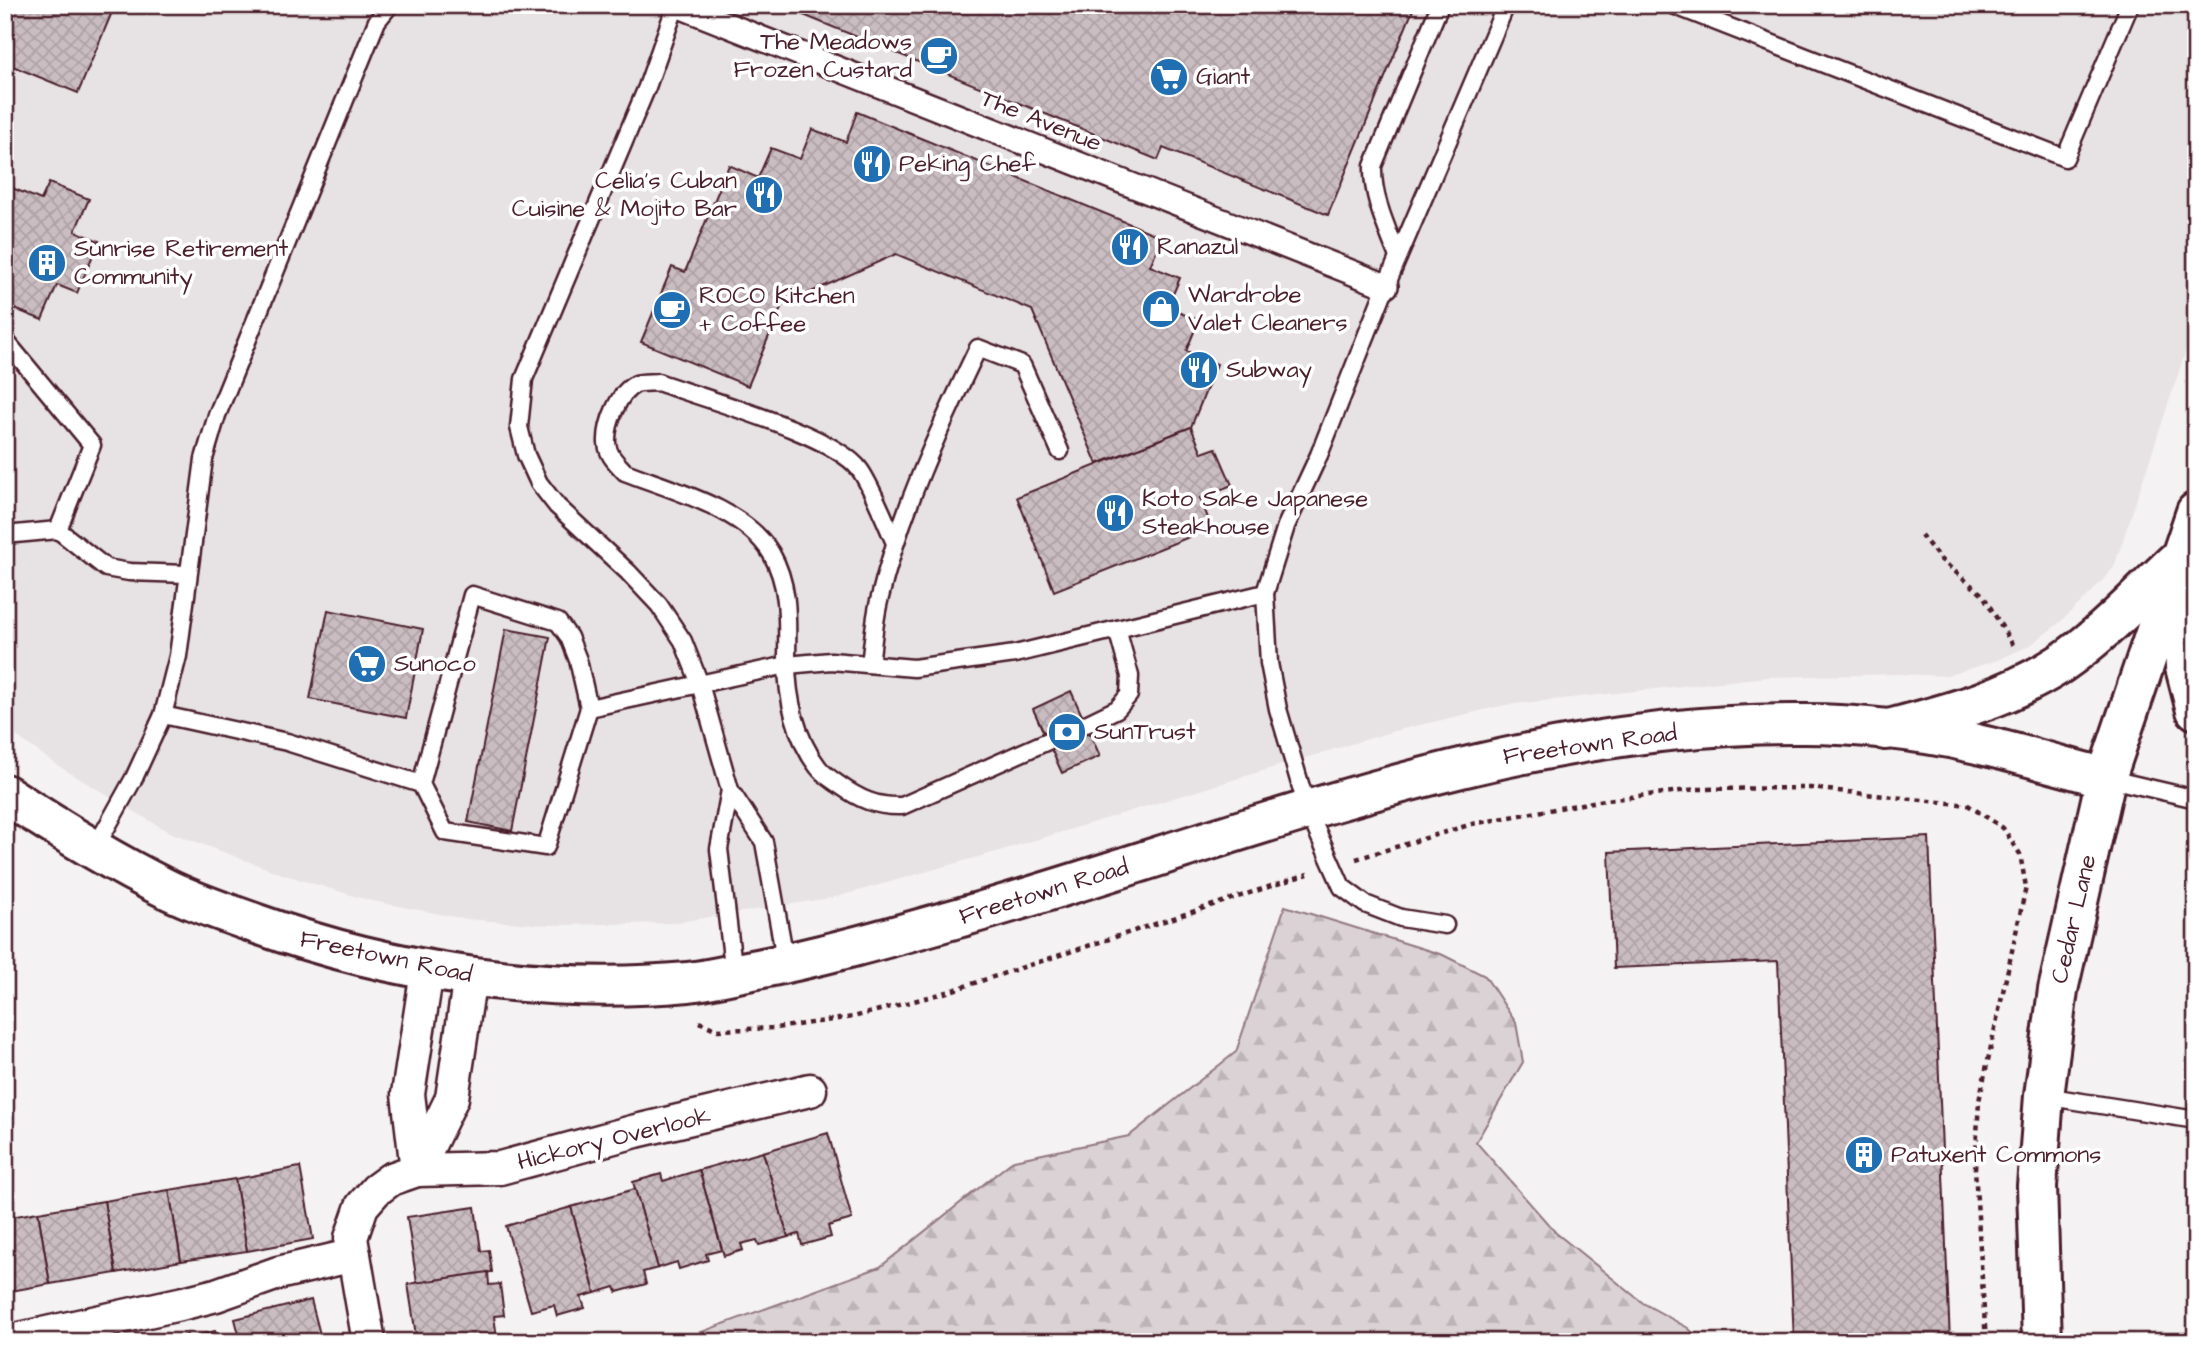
<svg xmlns="http://www.w3.org/2000/svg" width="2201" height="1347" font-family="'Architects Daughter',sans-serif">
<style>
.built{fill:#e7e2e3}
.forest{fill:url(#forest-firs);stroke:#927880;stroke-width:2}
.building{fill:url(#building-cross-hatch);stroke:#4a1f2b;stroke-width:2}
.lines{fill:none;stroke-linecap:round;stroke-linejoin:round}
.service-casing{stroke:#4a1f2b;stroke-width:21}
.pedestrian-casing{stroke:#4a1f2b;stroke-width:28}
.minor-casing{stroke:#4a1f2b;stroke-width:37}
.tertiary-casing{stroke:#4a1f2b;stroke-width:44}
.secondary-casing{stroke:#4a1f2b;stroke-width:44}
.path{stroke:#4a1f2b;stroke-width:4.5;stroke-dasharray:5 5;stroke-linecap:butt}
.service{stroke:#fff;stroke-width:16}
.pedestrian{stroke:#fff;stroke-width:23}
.minor{stroke:#fff;stroke-width:32}
.tertiary{stroke:#fff;stroke-width:38}
.secondary{stroke:#fff;stroke-width:38}
.labels{text-anchor:middle;dominant-baseline:central;stroke-width:7;stroke-linejoin:round;paint-order:stroke}
.poi-label{font-size:24px;fill:#4a1f2b;stroke:#fff;text-anchor:start}
.street-label{font-size:24px;fill:#4a1f2b;stroke:#fff}
</style>
<defs>
<pattern id="forest-firs" width="22" height="20" patternUnits="userSpaceOnUse" patternTransform="scale(1.75)"><rect width="22" height="20" fill="#dbd2d5"/><path d="M5 1l3.5 6h-7zM16 11l3.5 6h-7z" fill="#bdb4b7"/></pattern>
<pattern id="building-cross-hatch" width="8" height="8" patternUnits="userSpaceOnUse" patternTransform="scale(1.75)"><rect width="8" height="8" fill="#cabdc1"/><path d="M0 0l8 8M0 8l8-8" fill="none" stroke="#afa2a6"/></pattern>
</defs>
<rect width="100%" height="100%" fill="#f4f2f2"/>
<filter id="ink" filterUnits="userSpaceOnUse"><feTurbulence type="fractalNoise" baseFrequency=".0143" numOctaves="2"/><feDisplacementMap in="SourceGraphic" scale="14" xChannelSelector="R" yChannelSelector="G"/><feConvolveMatrix kernelMatrix="1 2 1 2 8 2 1 2 1" color-interpolation-filters="sRGB"/></filter>
<g filter="url(#ink)">
<polygon class="built" points="5,5 2196,5 2196,320 2114,567 2091,593 2059,623 2029,646 1997,660 1946,676 1898,674 1767,677 1505,705 1394,731 992,853 836,897 672,923 547,925 465,919 368,900 285,875 167,831 57,765 5,728"/>
<polygon class="forest" points="1285,906 1443,955 1485,976 1516,1023 1523,1062 1476,1142 1556,1233 1643,1303 1688,1328 1703,1342 688,1342 693,1335 880,1267 1014,1160 1129,1136 1236,1052"/>
<g class="building">
<polygon points="5,5 115,5 78,93 5,63"/>
<polygon points="779,5 1415,5 1328,215 1163,148 1158,160"/>
<polygon points="857,112 1162,237 1150,266 1180,278 1167,308 1199,320 1186,351 1217,364 1191,427 1097,464 1032,310 896,254 782,305 748,386 641,342 672,267 685,272 729,165 758,178 771,148 800,159 812,129 846,142"/>
<polygon points="49,183 89,199 75,231 99,241 77,293 57,285 42,320 5,305 5,185 41,200"/>
<polygon points="1191,427 1202,453 1216,448 1232,485 1200,498 1212,528 1054,591 1017,497"/>
<polygon points="328,610 423,629 406,718 310,699"/>
<polygon points="506,629 550,637 512,831 468,822"/>
<polygon points="1071,691 1100,756 1062,773 1033,709"/>
<polygon points="1929,837 1950,1342 1794,1342 1778,961 1614,968 1609,852"/>
<polygon points="828,1133 852,1219 828,1226 831,1237 802,1245 799,1234 788,1237 763,1152"/>
<polygon points="763,1152 788,1237 759,1245 757,1240 741,1244 743,1250 724,1256 699,1170"/>
<polygon points="300,1167 313,1239 247,1251 235,1179"/>
<polygon points="699,1170 722,1250 706,1254 708,1260 679,1269 677,1262 658,1268 633,1182 661,1174 663,1181"/>
<polygon points="235,1179 247,1251 181,1261 169,1190"/>
<polygon points="635,1189 658,1268 643,1272 646,1284 617,1292 615,1287 595,1293 571,1207"/>
<polygon points="169,1190 181,1261 116,1273 104,1201"/>
<polygon points="104,1201 116,1273 50,1284 38,1212"/>
<polygon points="475,1207 481,1251 489,1250 492,1272 417,1283 407,1217"/>
<polygon points="571,1207 595,1293 581,1297 585,1308 557,1316 554,1305 531,1311 506,1226"/>
<polygon points="38,1212 50,1284 5,1292 5,1218"/>
<polygon points="488,1272 489,1285 500,1284 504,1315 494,1316 497,1338 473,1342 417,1342 408,1284"/>
<polygon points="311,1300 322,1342 241,1342 235,1319"/>
<polygon points="215,1331 218,1342 160,1342 187,1335 188,1338"/>
</g>
<g class="lines">
<g class="service-casing">
<g id="service">
<polyline points="676,5 647,87 524,379 519,427 526,455 539,483 557,506 628,572 659,605 683,641 700,684 730,790 764,842 786,964"/>
<polyline points="1673,5 2065,158 2130,5"/>
<path d="M1398,257C1387,228 1372,198 1373,166L1440,5"/>
<polyline points="5,340 92,445 58,530 106,568 129,572 187,574"/>
<polyline points="5,535 58,530"/>
<path d="M895,543C886,523 872,487 860,470C834,434 704,399 658,382C652,383 642,382 636,384C618,392 606,425 607,443C608,456 617,463 625,472C671,490 744,508 771,553C791,588 787,624 787,662C787,697 796,739 818,767C823,774 831,779 838,784C859,799 876,807 902,806L1048,741"/>
<path d="M870,664C873,643 874,621 879,601C900,513 939,429 978,348L1022,365L1060,451"/>
<polyline points="163,715 287,742 421,784 445,832 546,847 589,708 787,665 831,661 914,668 1015,654 1265,593"/>
<polyline points="1086,724 1117,709 1129,695 1130,676 1117,629"/>
<polyline points="2106,778 2196,799"/>
<polyline points="421,784 472,595 558,622 569,637 578,660 589,708"/>
<polyline points="730,790 719,849 734,974"/>
<polyline points="94,850 134,778 163,715 178,656 204,459 217,415 377,21 390,5"/>
<polyline points="1445,925 1401,918 1365,904 1342,887 1308,811 1278,709 1269,663 1265,593 1286,526 1319,455 1386,286 1506,5"/>
<polyline points="2044,1096 2196,1120"/>
</g>
</g>
<g class="pedestrian-casing">
<polyline id="pedestrian" points="677,5 1386,286"/>
</g>
<g class="minor-casing">
<g id="minor">
<polyline points="417,1170 452,1098 470,976"/>
<polyline points="417,1170 408,1094 427,971"/>
<polyline points="354,1255 369,1342"/>
<polyline points="15,1340 184,1303 216,1295 278,1273 354,1255 351,1238 362,1206 376,1190 391,1179 417,1170 500,1168 636,1131 810,1090"/>
</g>
</g>
<g class="tertiary-casing">
<path id="tertiary" d="M5,794C57,828 110,861 165,888C195,903 227,913 257,924C394,973 543,995 688,982C706,980 724,976 742,972C818,958 891,937 965,916C1240,837 1514,721 1805,724C1853,724 1922,731 1968,742C2015,752 2060,766 2106,778"/>
</g>
<g class="secondary-casing">
<g id="secondary">
<polyline points="2182,579 2185,667 2196,710"/>
<path d="M1885,730C1946,714 2006,699 2060,664C2103,635 2139,595 2177,560"/>
<polyline points="2042,1342 2037,1186 2044,1096 2058,990 2106,778 2196,512"/>
</g>
</g>
<g class="path">
<polyline points="1921,535 1940,559 1983,595 2015,649"/>
<polyline points="1356,859 1472,824 1598,801 1697,789 1810,788 1968,805 2003,828 2020,854 2026,887 1979,1101 1975,1169 1986,1342"/>
<polyline points="699,1022 718,1030 776,1028 853,1017 944,993 1308,874"/>
</g>
<use href="#service" class="service"/>
<use href="#pedestrian" class="pedestrian"/>
<use href="#minor" class="minor"/>
<use href="#tertiary" class="tertiary"/>
<use href="#secondary" class="secondary"/>
</g>
</g>
<defs>
<g id="cafe-disc" transform="scale(2.0125)"><circle r="9.5" fill="#1f6fb2" stroke="#fff"/><path d="M-5.5-4.5H6V0H3Q3 3.5 0 3.5H-2.5Q-5.5 3.5-5.5 0ZM3-3.2v2h1.7v-2ZM-6 4.5H4V6H-6Z" fill="#fff"/></g>
<g id="supermarket-disc" transform="scale(2.0125)"><circle r="9.5" fill="#1f6fb2" stroke="#fff"/><path d="M-6-5.5h2.5l.6 2H6L4.5 2H-2.5L-4.4-4H-6ZM-1.5 3.2a1.3 1.3 0 1 0 .1 0ZM3 3.2a1.3 1.3 0 1 0 .1 0Z" fill="#fff"/></g>
<g id="restaurant-disc" transform="scale(2.0125)"><circle r="9.5" fill="#1f6fb2" stroke="#fff"/><path d="M-5-6h1v4h1v-4h1v4h1v-4h1v5L-1.5 .5V6h-2V.5L-5-1ZM5-6V6H3V1.5H1.5Q1.5-4 5-6Z" fill="#fff"/></g>
<g id="building-disc" transform="scale(2.0125)"><circle r="9.5" fill="#1f6fb2" stroke="#fff"/><path d="M-4-6H4V6H1V3H-1V6H-4ZM-2.5-4.3h1.7v1.8h-1.7ZM.8-4.3h1.7v1.8H.8ZM-2.5-1h1.7V.8h-1.7ZM.8-1h1.7V.8H.8Z" fill="#fff"/></g>
<g id="shop-disc" transform="scale(2.0125)"><circle r="9.5" fill="#1f6fb2" stroke="#fff"/><path d="M-5-2.5h2.3a2.7 3.5 0 0 1 5.4 0H5L5.5 6h-11ZM-1.5-2.5h3a1.5 2.3 0 0 0-3 0Z" fill="#fff"/></g>
<g id="bank-disc" transform="scale(2.0125)"><circle r="9.5" fill="#1f6fb2" stroke="#fff"/><path d="M-6-4H6V4H-6ZM0-2.3a2.3 2.3 0 1 0 0 4.6a2.3 2.3 0 1 0 0-4.6Z" fill="#fff"/></g>
</defs>
<g fill-rule="evenodd">
<use href="#cafe-disc" x="939" y="56"/>
<use href="#supermarket-disc" x="1169" y="77"/>
<use href="#restaurant-disc" x="872" y="164"/>
<use href="#restaurant-disc" x="764" y="195"/>
<use href="#restaurant-disc" x="1130" y="247"/>
<use href="#building-disc" x="47" y="263"/>
<use href="#shop-disc" x="1161" y="309"/>
<use href="#cafe-disc" x="672" y="310"/>
<use href="#restaurant-disc" x="1199" y="370"/>
<use href="#restaurant-disc" x="1115" y="513"/>
<use href="#supermarket-disc" x="367" y="664"/>
<use href="#bank-disc" x="1067" y="732"/>
<use href="#building-disc" x="1864" y="1155"/>
</g>
<g class="labels">
<g class="poi-label">
<text x="912" y="42" text-anchor="end">The Meadows<tspan x="912" dy="28">Frozen Custard</tspan></text>
<text x="1196" y="77">Giant</text>
<text x="899" y="164">Peking Chef</text>
<text x="737" y="181" text-anchor="end">Celia's Cuban<tspan x="737" dy="28">Cuisine &amp; Mojito Bar</tspan></text>
<text x="1157" y="247">Ranazul</text>
<text x="74" y="249">Sunrise Retirement<tspan x="74" dy="28">Community</tspan></text>
<text x="1188" y="295">Wardrobe<tspan x="1188" dy="28">Valet Cleaners</tspan></text>
<text x="699" y="296">ROCO Kitchen<tspan x="699" dy="28">+ Coffee</tspan></text>
<text x="1226" y="370">Subway</text>
<text x="1142" y="499">Koto Sake Japanese<tspan x="1142" dy="28">Steakhouse</tspan></text>
<text x="394" y="664">Sunoco</text>
<text x="1094" y="732">SunTrust</text>
<text x="1891" y="1155">Patuxent Commons</text>
</g>
<g class="street-label">
<text transform="translate(1041 121) rotate(22)">The Avenue</text>
<text transform="translate(1590 745) rotate(-8)">Freetown Road</text>
<text transform="translate(1044 892) rotate(-17)">Freetown Road</text>
<text transform="translate(2074 919) rotate(-77)">Cedar Lane</text>
<text transform="translate(386 957) rotate(12)">Freetown Road</text>
<text transform="translate(614 1139) rotate(-14)">Hickory Overlook</text>
</g>
</g>
<rect width="2201" height="1347" fill="none" stroke="#fff" stroke-width="28"/>
<rect x="14" y="14" width="2173" height="1319" fill="none" stroke="#4a1f2b" stroke-width="2.5" filter="url(#ink)"/>
</svg>
